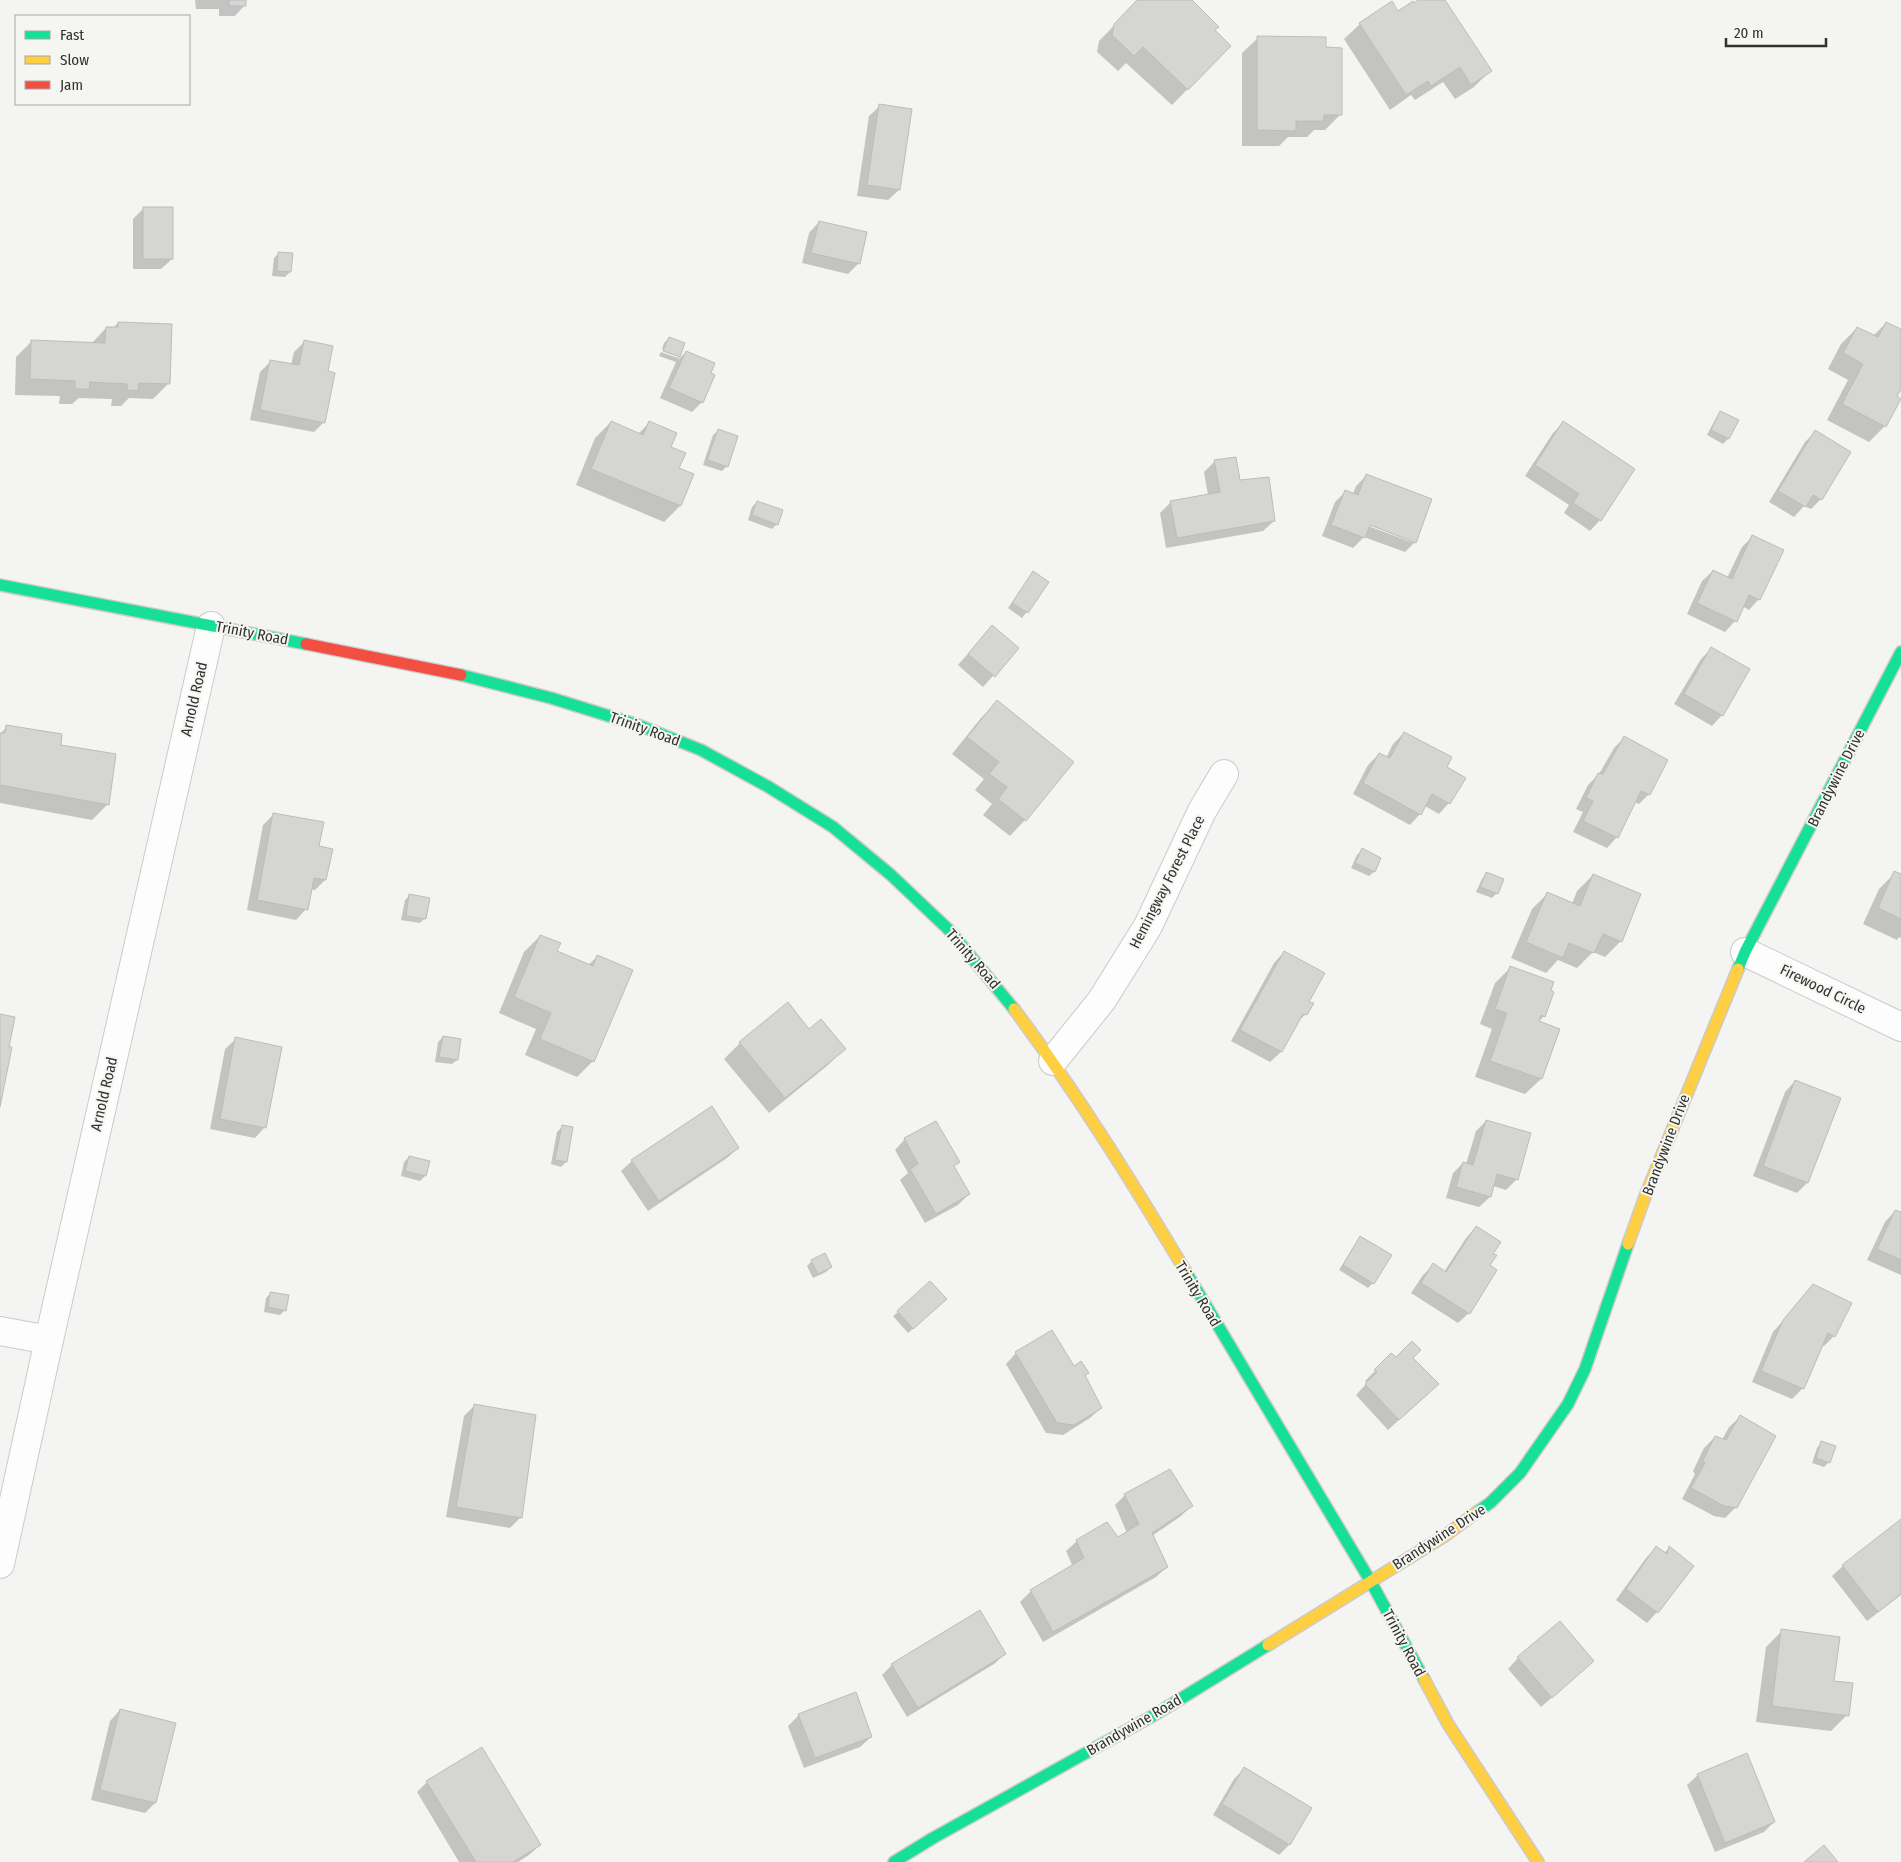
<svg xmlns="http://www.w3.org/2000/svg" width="1901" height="1862" font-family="'Fira Sans Condensed',sans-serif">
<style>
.shadow{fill:#0003;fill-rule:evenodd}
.building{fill:#d5d5d4;stroke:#bcbcbb}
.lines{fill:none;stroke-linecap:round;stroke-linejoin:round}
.street-casing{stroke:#cbcbca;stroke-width:30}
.fast-casing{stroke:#cbcbca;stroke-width:14}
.slow-casing{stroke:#cbcbca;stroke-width:14}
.jam-casing{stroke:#cbcbca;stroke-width:14}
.street{stroke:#fdfdfd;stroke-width:28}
.fast{stroke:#16e098;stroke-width:11}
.slow{stroke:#ffcf43;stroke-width:11}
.jam{stroke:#f24e42;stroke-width:11}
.labels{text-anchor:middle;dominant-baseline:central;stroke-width:4;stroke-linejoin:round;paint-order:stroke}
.street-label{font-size:15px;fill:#313130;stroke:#f5f5f2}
</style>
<rect width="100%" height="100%" fill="#f4f4f3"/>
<g class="shadow">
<polygon points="195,0 245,0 245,5 235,16 219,16 219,9 196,9"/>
<polygon points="1139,0 1190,0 1214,31 1230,46 1172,105 1126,63 1118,71 1097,52 1099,41"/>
<polygon points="1421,0 1444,0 1490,71 1474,87 1455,99 1443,82 1415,100 1411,95 1390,110 1344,39 1360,24 1398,12"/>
<polygon points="1258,38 1325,49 1341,114 1325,130 1314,130 1307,137 1288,137 1279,146 1242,146 1242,53"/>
<polygon points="880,106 899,190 888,200 857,196 869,116"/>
<polygon points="144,208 172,259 161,269 133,269 133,219"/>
<polygon points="819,222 859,263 848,274 802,263 809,233"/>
<polygon points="279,253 290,272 285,277 272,276 274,258"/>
<polygon points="118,323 169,383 153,399 129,398 121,406 111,406 112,399 79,398 72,404 59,404 60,396 15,395 16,357 32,341 91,344 106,328 113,328"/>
<polygon points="1886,323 1901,331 1901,386 1895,397 1885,426 1869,442 1827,420 1848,380 1828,369 1841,344 1857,328 1873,336"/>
<polygon points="669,338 684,344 678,360 686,352 710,374 702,402 692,412 660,398 676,362 659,356 661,352 678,358 678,355 662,349 664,343"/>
<polygon points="304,342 326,372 324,422 314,432 250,420 260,372 271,361 291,365 294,352"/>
<polygon points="1721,413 1737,421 1728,439 1723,444 1707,435 1716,418"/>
<polygon points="611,422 638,434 649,423 670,447 678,469 692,475 680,506 664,522 576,485 595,438"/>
<polygon points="1563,423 1600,520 1590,531 1564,513 1569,505 1525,476 1553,433"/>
<polygon points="718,431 727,466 722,471 703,465 713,435"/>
<polygon points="1815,432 1821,499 1811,509 1804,506 1794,517 1769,502 1805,442"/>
<polygon points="1215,461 1239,482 1274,521 1263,531 1166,548 1160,513 1171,502 1208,495 1204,472"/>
<path d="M1366,476L1415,542L1405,552L1364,537L1353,548L1322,536L1335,502L1345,492L1353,494L1356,486ZM1364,522L1411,540V542L1363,524Z"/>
<polygon points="757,502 777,524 772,529 748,520 752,507"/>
<polygon points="1752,537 1759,599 1749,610 1742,606 1735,621 1725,632 1687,614 1702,581 1713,571 1727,578 1742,547"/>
<polygon points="1033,573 1048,583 1022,618 1008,608"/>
<polygon points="992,626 1018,648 983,687 958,665"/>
<polygon points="1711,649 1722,715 1712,726 1674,704 1701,659"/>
<polygon points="997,702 1072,762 1025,820 1010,836 983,815 992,804 975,790 984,779 952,754 981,718"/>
<polygon points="7,727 59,746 108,804 92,820 0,803 0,734"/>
<polygon points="1404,733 1445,767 1449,803 1439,814 1425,806 1420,814 1410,825 1353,794 1368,765 1379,754 1386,758 1393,744"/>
<polygon points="1624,738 1649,794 1639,804 1634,802 1617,837 1607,848 1573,832 1583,812 1576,809 1588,785 1599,774 1614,748"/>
<polygon points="274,814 318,847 325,880 315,890 310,889 306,909 296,920 247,910 263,825"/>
<polygon points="1362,850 1380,858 1374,872 1369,876 1351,868 1357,855"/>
<polygon points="1895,873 1901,876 1901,938 1899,937 1897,940 1863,924 1879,889"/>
<polygon points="1487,874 1497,893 1492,898 1476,892 1482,879"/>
<polygon points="1593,875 1621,941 1605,957 1593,952 1577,968 1558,960 1546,973 1511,958 1532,909 1548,893 1572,904 1577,891"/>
<polygon points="410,895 425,918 420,923 401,920 405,900"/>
<polygon points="540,936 556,951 588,965 598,956 593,1061 577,1077 525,1055 536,1029 499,1013 524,952"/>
<polygon points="1284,952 1306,1014 1296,1023 1281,1052 1270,1062 1231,1041 1274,963"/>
<polygon points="1510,968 1544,1016 1538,1022 1558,1029 1541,1079 1525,1094 1475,1077 1492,1029 1480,1024 1495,983"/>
<polygon points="809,1030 844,1049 828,1065 769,1113 724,1059 740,1043"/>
<polygon points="443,1037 457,1060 452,1064 435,1062 438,1042"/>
<polygon points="236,1039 265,1127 255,1138 210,1129 225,1049"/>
<polygon points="1795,1081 1807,1183 1797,1193 1753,1176 1785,1092"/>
<polygon points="1486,1121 1516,1180 1506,1190 1493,1186 1490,1197 1479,1207 1446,1198 1453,1173 1463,1163 1466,1164 1476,1131"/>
<polygon points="562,1127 566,1162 561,1167 551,1164 557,1132"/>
<polygon points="905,1139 958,1162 953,1167 969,1194 958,1205 925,1223 900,1180 908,1173 895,1150"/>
<polygon points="738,1148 727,1158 648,1211 621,1171 632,1161"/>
<polygon points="409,1157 428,1162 425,1176 420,1181 401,1176 404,1162"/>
<polygon points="1895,1211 1901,1214 1901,1275 1867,1260 1885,1222"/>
<polygon points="1476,1227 1488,1266 1469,1313 1458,1323 1411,1293 1423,1275 1433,1265 1444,1272 1466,1238"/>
<polygon points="1360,1238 1373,1283 1368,1288 1339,1270 1356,1243"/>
<polygon points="812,1261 831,1267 826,1272 813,1278 807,1266"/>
<polygon points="1813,1286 1834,1336 1824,1346 1821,1345 1803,1388 1792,1399 1752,1382 1773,1332"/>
<polygon points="271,1293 285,1310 280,1315 264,1312 266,1298"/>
<polygon points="941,1304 908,1333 893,1316 898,1312"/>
<polygon points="1016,1353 1073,1367 1084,1376 1101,1408 1090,1418 1063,1435 1046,1433 1006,1364"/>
<polygon points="1391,1355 1396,1359 1412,1358 1427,1394 1388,1430 1356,1395 1367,1383 1365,1381"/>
<polygon points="475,1405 521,1517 510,1528 446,1517 464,1416"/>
<polygon points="1740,1417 1736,1507 1725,1518 1714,1516 1682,1499 1695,1474 1693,1471 1704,1448 1715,1437 1722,1440 1729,1427"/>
<polygon points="1821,1443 1829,1462 1824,1467 1812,1463 1817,1448"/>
<polygon points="1125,1495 1191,1506 1181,1516 1152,1536 1167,1567 1156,1577 1043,1642 1020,1602 1031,1591 1073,1567 1066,1551 1077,1541 1118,1539 1127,1533 1115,1505"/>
<polygon points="1901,1520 1901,1595 1867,1621 1832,1576 1843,1566"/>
<polygon points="1656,1548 1664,1553 1669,1548 1657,1612 1647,1623 1616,1600 1646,1558"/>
<polygon points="1782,1631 1833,1682 1847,1715 1831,1731 1756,1722 1766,1647"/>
<polygon points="1005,1654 994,1664 907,1717 882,1675 892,1665"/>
<polygon points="1518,1658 1582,1671 1541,1707 1508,1669"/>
<polygon points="120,1710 174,1724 155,1803 145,1813 91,1800 110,1721"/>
<polygon points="799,1715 871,1737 860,1747 804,1768 788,1726"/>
<polygon points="1244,1769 1310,1808 1289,1845 1279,1855 1213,1815 1234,1779"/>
<polygon points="1698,1775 1774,1822 1764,1832 1715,1852 1687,1785"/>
<polygon points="427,1782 540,1845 529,1855 518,1862 459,1862 417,1792"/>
</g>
<g class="building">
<rect x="229" y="0" width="17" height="6"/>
<polygon points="1137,0 1192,0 1219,27 1215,30 1231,46 1188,90 1143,47 1134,56 1112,35 1114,24"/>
<polygon points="1418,0 1445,0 1492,71 1471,85 1460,67 1431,86 1428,81 1406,95 1359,23 1392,1 1398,11 1413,1 1414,3"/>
<polygon points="1257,36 1326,37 1326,47 1342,48 1342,115 1324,115 1324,121 1296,121 1296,131 1257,130"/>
<polygon points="879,104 912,109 900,190 867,185"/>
<rect x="143" y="207" width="30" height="52"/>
<polygon points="819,221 867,232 860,264 811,253"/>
<polygon points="278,252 293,253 291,272 277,271"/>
<polygon points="118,322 172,324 170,384 139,383 138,391 127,390 127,384 90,382 89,389 75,389 75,381 30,379 31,340 105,343 106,327 118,327"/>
<polygon points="1886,322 1901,329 1901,389 1897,396 1901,399 1886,427 1842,404 1863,364 1843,353 1857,327 1878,337"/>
<polygon points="669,337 685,343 680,357 663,351"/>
<polygon points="304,340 333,346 328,371 335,373 325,423 260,410 270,360 299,365"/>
<polygon points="686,351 715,363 711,373 715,375 703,403 669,388"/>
<polygon points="1720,411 1739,420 1729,439 1711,430"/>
<polygon points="611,421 643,435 649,421 677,433 671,447 686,453 679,468 694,474 681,506 591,469"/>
<polygon points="1563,421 1635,469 1601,521 1573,503 1579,494 1535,465"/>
<polygon points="718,429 738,436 728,467 707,460"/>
<polygon points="1815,430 1851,452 1822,500 1813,495 1806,507 1778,491"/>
<polygon points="1236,457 1240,480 1269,477 1275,521 1177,538 1170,501 1220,492 1214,460"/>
<polygon points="1366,474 1432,499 1416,543 1370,525 1365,538 1331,525 1345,490 1358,495"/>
<polygon points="757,501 783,510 778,525 752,515"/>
<polygon points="1752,535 1784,550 1760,600 1749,595 1737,622 1697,603 1713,570 1732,579"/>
<polygon points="1033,571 1049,582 1028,613 1012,603"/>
<polygon points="992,625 1019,648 995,677 968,654"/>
<polygon points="1711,647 1750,669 1723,716 1684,694"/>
<polygon points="997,700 1074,762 1026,821 998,799 1007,787 989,774 999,762 967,737"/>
<polygon points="6,725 62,734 61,745 116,754 109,805 0,785 0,733 5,733"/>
<polygon points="1404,732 1452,757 1447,767 1466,778 1450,804 1432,794 1421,815 1363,783 1379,753 1390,758"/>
<polygon points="1624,736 1668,760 1650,795 1641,791 1618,838 1583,821 1593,801 1586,798 1598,773 1603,774"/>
<polygon points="273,813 324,822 319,846 333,849 326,880 314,878 308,910 257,900"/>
<polygon points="1362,848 1381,858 1375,872 1355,863"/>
<polygon points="1894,871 1901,874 1901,919 1878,908"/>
<polygon points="1486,872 1504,879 1498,894 1480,887"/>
<polygon points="1593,874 1641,894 1622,942 1603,934 1594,953 1569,943 1563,958 1526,942 1547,892 1580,906"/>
<polygon points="409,894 430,898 426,919 406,916"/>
<polygon points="540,935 561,943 557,951 593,966 597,955 633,970 594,1062 540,1039 551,1013 514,997"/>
<polygon points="1284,951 1325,973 1309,1002 1314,1003 1307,1015 1303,1014 1282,1052 1240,1030"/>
<polygon points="1510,966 1554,982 1551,990 1554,992 1545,1017 1541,1015 1539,1021 1560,1029 1542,1079 1490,1061 1507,1013 1495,1009"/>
<polygon points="788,1002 809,1029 821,1019 846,1049 785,1098 739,1042"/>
<polygon points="0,1014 15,1017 9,1047 12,1047 0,1107"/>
<polygon points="443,1036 461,1039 458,1060 439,1057"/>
<polygon points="235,1037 282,1047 266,1128 220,1119"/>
<polygon points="1795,1080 1841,1098 1808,1183 1763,1166"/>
<polygon points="712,1106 739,1148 659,1201 631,1160"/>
<polygon points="1486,1120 1531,1133 1518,1180 1497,1174 1491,1197 1456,1187 1463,1162 1473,1165"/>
<polygon points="936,1121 960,1162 954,1166 970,1194 936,1214 910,1169 918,1164 904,1138"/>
<polygon points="562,1125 573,1127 567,1162 555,1160"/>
<polygon points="409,1156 430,1161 426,1176 405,1171"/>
<polygon points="1895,1210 1901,1212 1901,1260 1877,1249"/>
<polygon points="1476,1226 1501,1242 1493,1254 1497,1255 1490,1265 1497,1270 1470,1314 1421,1283 1433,1263 1446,1272"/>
<polygon points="1360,1236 1392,1255 1374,1284 1343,1265"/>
<polygon points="825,1253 832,1267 818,1274 811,1260"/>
<polygon points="930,1281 947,1299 913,1329 897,1311"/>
<polygon points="1813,1284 1852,1303 1835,1337 1828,1333 1804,1389 1761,1371 1783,1320"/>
<polygon points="270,1292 289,1295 286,1311 268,1307"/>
<polygon points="1052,1330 1074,1366 1081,1361 1089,1373 1085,1375 1102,1408 1074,1425 1057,1423 1015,1352"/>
<polygon points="1412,1341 1421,1350 1413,1358 1439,1384 1399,1420 1365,1384 1377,1372 1374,1370 1391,1353 1396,1357"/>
<polygon points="474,1404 536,1415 522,1518 456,1507"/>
<polygon points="1740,1415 1776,1436 1737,1508 1724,1506 1691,1488 1705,1463 1703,1460 1715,1436 1726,1440"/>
<polygon points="1821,1441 1836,1446 1830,1463 1816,1458"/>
<polygon points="1170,1469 1193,1506 1152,1533 1168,1567 1053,1632 1030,1590 1084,1558 1076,1540 1107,1522 1118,1537 1139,1524 1124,1494"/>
<polygon points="1901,1519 1901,1594 1878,1612 1842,1565"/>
<polygon points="1656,1546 1667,1554 1669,1546 1694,1566 1658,1613 1626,1589"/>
<polygon points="980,1610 1006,1654 918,1708 891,1664"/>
<polygon points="1560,1621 1594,1661 1552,1698 1517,1657"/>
<polygon points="1781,1629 1840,1637 1834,1681 1853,1683 1849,1716 1772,1706"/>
<polygon points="856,1692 872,1737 815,1758 798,1714"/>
<polygon points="120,1709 176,1723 156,1803 100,1790"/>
<polygon points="482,1747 541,1845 513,1862 476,1862 426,1781"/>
<polygon points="1747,1753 1775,1822 1725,1843 1697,1774"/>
<polygon points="1244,1767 1312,1808 1290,1845 1222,1804"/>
<polygon points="1824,1845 1838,1862 1804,1862"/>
</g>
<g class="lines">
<g class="street-casing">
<g id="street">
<polyline points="1745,952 1901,1027"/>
<polyline points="1053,1061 1102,1000 1148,926 1202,811 1224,774"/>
<polyline points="0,1331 49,1340"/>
<polyline points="0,1564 49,1340 211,626"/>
</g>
</g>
<g class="fast-casing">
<g id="fast">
<polyline points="0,585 306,644"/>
<polyline points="461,675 551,698 638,725 701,750 767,786 833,827 891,875 949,930 1014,1009"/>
<polyline points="1738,969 1745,952 1901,652"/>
<polyline points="1186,1272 1371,1582 1424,1679"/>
<polyline points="1477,1512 1490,1503 1520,1473 1568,1404 1585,1369 1628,1244"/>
<polyline points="894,1862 933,1838 1156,1714 1268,1645"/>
</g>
</g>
<g class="slow-casing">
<g id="slow">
<path d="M1014,1009C1077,1093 1132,1182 1186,1272"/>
<polyline points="1628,1244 1646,1194 1738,969"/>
<polyline points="1268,1645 1446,1535 1477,1512"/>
<polyline points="1424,1679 1448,1724 1538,1862"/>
</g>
</g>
<g class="jam-casing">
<polyline id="jam" points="306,644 461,675"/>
</g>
<use href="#street" class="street"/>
<use href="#fast" class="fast"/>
<use href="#slow" class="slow"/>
<use href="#jam" class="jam"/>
</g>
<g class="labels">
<g class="street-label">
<text transform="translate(252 633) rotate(11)">Trinity Road</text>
<text transform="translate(194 699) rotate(-77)">Arnold Road</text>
<text transform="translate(645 729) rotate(20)">Trinity Road</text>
<text transform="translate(1836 778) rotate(-63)">Brandywine Drive</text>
<text transform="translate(1167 882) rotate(-63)">Hemingway Forest Place</text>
<text transform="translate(973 959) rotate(49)">Trinity Road</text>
<text transform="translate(1823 989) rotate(26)">Firewood Circle</text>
<text transform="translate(104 1094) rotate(-77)">Arnold Road</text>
<text transform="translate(1666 1145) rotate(-69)">Brandywine Drive</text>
<text transform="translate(1198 1294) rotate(59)">Trinity Road</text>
<text transform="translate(1439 1537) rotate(-33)">Brandywine Drive</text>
<text transform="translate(1404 1643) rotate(62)">Trinity Road</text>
<text transform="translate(1134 1725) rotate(-30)">Brandywine Road</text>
</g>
</g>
<rect x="15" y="15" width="175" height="90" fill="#f5f5f2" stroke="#a7a7a4"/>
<rect x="25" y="31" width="25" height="8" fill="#16e098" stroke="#a7a7a4"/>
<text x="60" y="40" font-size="15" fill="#313130">Fast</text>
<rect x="25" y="56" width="25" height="8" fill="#ffcf43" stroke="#a7a7a4"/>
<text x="60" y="65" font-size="15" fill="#313130">Slow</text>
<rect x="25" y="81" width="25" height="8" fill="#f24e42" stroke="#a7a7a4"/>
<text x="60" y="90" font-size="15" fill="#313130">Jam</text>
<path d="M1726 38v8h100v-8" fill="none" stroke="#313130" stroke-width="2.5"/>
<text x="1734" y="38" font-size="15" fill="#313130" stroke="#f5f5f2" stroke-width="4" paint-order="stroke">20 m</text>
</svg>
